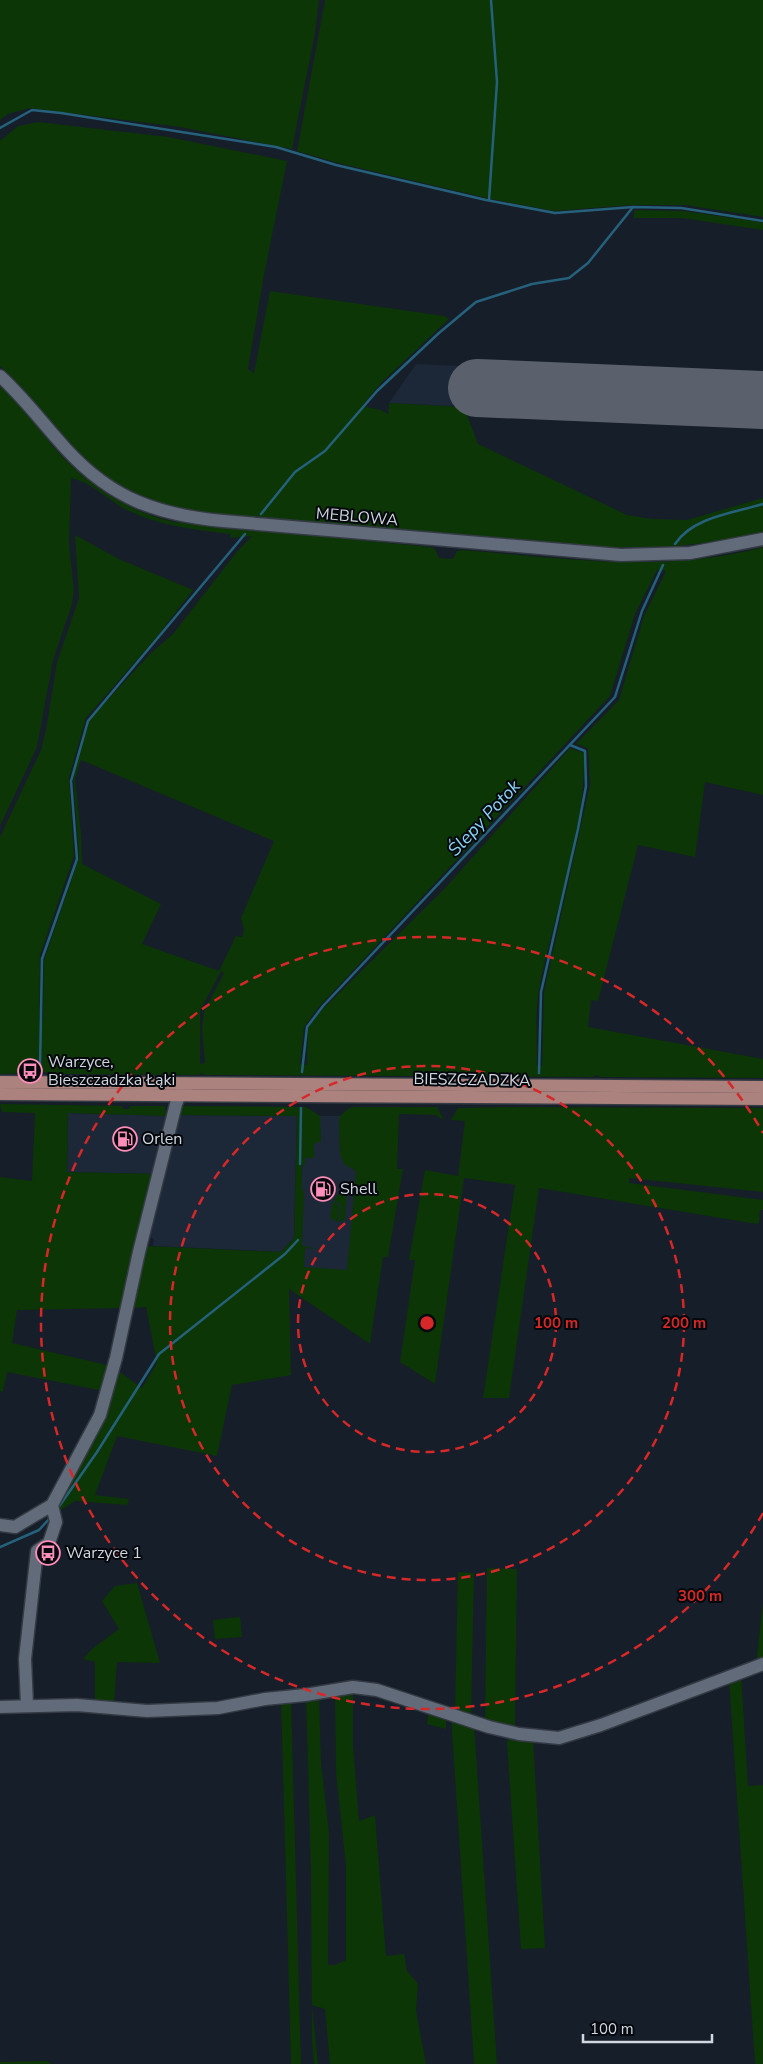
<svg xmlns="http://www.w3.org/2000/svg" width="763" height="2064" font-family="'Nunito Sans',sans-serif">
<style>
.built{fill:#1c2837}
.green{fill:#0c3605;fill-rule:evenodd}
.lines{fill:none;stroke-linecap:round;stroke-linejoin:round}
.stream{stroke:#26617c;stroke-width:2.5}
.runway{stroke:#5a616c;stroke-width:58}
.minor-casing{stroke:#343a43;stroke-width:15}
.major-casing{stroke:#343a43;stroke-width:15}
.minor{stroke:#616b79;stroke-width:12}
.major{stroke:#ab827d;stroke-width:12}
.ring{fill:none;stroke:#d62828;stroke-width:2.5;stroke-dasharray:9 6}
.labels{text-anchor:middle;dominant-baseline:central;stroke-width:4;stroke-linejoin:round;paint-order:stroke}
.street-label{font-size:16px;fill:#d1d7df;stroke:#05080d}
.poi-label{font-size:16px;fill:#d1d7df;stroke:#05080d;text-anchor:start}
.water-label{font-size:18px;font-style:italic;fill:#89d5fa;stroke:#05080d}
.centre{fill:#d62828;stroke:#05080d;stroke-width:2.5}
.ring-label{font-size:15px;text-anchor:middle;font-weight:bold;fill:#d62828;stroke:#05080d;stroke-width:4;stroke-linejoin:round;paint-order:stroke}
</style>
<rect width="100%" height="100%" fill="#161e2a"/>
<g class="built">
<polygon points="416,364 763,381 763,421 389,403"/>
<polygon points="68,1113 171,1116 157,1174 67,1172"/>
<polygon points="178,1115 297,1116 294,1238 281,1252 153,1246 154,1239 150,1237 156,1212 154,1212"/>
<polygon points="304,1116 343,1116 359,1167 349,1270 299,1269"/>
</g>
<g class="green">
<polygon points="0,0 319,0 315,33 292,149 180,127 30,108 8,114 0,120"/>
<polygon points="325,0 763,0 763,217 685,205 632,205 554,211 491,199 342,164 297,151"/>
<path d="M38,122L168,137L287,161L264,275L248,369L254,373L270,291L444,316L449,319L381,383L362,406L381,410L388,414L389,403L464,407L478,444L627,515L651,519L687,520L763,498V532C711,545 661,549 608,547L212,513C163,507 119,492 83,456C54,427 31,393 0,366V141L18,126Z"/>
<polygon points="634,210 683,211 760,222 763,223 763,230 682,218 634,218"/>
<path d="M0,386C22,406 39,430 58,452C90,487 127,511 174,522L430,547L435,549L439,558L453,559L457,551L463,550C563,558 664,574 763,547V795L705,782L695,857L638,845L598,1001L591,1000L588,1027L763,1059V1078L601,1077L596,1075L593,1077L205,1075L201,1073L199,1075L65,1074L29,1071L28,1073L0,1074V837L41,750L46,730L57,662L79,598L75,535L119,559L193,590L155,639L86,718L69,777L74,856L40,955L39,1062H42L40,1030L43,1017L44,960L79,858L73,772L90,719L150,654L173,634L236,553L252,536L230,538L231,534C195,530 160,526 127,510C109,501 91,482 71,478L69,543L74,591L72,604L53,660L37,747L0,826ZM657,570L666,571L644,616L619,700L576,744L588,748L590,785L544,992L542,1066H537C537,1041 535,1013 539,989C554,911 586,833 584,753L570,748L446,887L321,1011L308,1028L307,1065L300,1064L304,1027L317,1009L610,696L635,614ZM81,760L274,841L241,918L244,930L242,937L236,936L219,971L142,944L161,904L82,864L81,835L75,778ZM221,971L224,973L204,1011L202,1029L205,1063L200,1064V1011Z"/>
<polygon points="0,1104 122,1106 123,1109 129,1109 130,1106 165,1106 167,1116 68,1113 67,1172 157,1174 124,1308 17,1310 12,1343 111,1366 104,1391 7,1372 3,1392 0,1391 0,1177 32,1181 35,1113 2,1112"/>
<polygon points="182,1106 306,1107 320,1116 321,1141 314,1144 314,1158 305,1158 305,1165 302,1165 302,1190 304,1191 302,1246 320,1249 305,1248 304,1267 347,1270 356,1171 344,1164 340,1154 339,1121 340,1116 348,1109 352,1107 437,1107 444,1120 435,1115 399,1114 397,1169 403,1169 388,1257 383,1257 370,1344 289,1289 291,1375 232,1385 217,1456 117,1436 95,1495 129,1499 127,1505 75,1501 61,1510 59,1503 118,1371 142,1388 157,1363 146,1307 132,1308 147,1246 281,1252 294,1238 297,1116 178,1115"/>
<polygon points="505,1107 763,1108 763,1192 629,1178 629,1183 763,1200 763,1210 760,1210 759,1224 751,1223 539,1188 509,1398 483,1398 515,1185 464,1178 435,1384 400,1362 415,1260 409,1260 425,1170 458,1176 465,1121 451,1120 458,1108"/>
<polygon points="345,1184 347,1193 345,1220 339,1222 341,1205 334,1200"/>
<polygon points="333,1201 339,1206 338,1222 330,1218"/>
<polygon points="487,1568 517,1569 515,1730 485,1721"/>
<polygon points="458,1572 474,1573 471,1716 455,1710"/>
<polygon points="137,1583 160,1663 117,1662 114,1705 95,1704 95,1662 83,1659 92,1649 119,1629 102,1601 115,1586"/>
<polygon points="763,1603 763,1661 756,1664"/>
<polygon points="240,1617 242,1637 215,1639 213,1620"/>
<polygon points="741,1674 748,1786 763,1785 763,2064 755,2064 729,1679"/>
<polygon points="353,1689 353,1744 359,1821 375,1815 386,1956 404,1954 407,1971 418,1984 416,2011 426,2064 330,2064 325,2009 312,2005 318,2064 314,2064 312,2039 311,1872 306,1697 319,1695 321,1763 329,1833 328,1965 335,1965 346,1960 346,1865 336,1773 335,1691"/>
<polygon points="291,1698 301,2064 291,2064 281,1699"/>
<polygon points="429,1709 446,1714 446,1729 427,1724"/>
<polygon points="451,1716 474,1724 497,2064 474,2064"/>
<polygon points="512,1735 533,1738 545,1948 521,1949 507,1742"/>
<polygon points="47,2061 51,2064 0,2064 0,2062"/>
</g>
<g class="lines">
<g class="stream">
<polyline points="0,128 32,110 61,113 276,147 336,165 486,200 555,213 633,207 681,208 763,221"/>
<polyline points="489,200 497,82 491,0"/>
<polyline points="261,514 295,472 325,451 377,391 439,333 476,302 532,284 569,278 588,263 633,207"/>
<path d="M675,544C693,517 733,513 763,504"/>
<polyline points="40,1067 42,959 77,859 71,781 88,721 245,534"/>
<polyline points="302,1072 307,1027 323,1006 615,697 642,611 663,565"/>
<polyline points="539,1073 541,992 578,829 586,786 585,751 570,745"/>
<polyline points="300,1164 301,1108"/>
<polyline points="58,1508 97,1452 159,1354 285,1254 298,1240"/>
<polyline points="0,1547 39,1530 50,1518"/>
</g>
<polyline class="runway" points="477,388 763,400"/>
<g class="minor-casing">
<g id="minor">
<path d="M0,376C25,399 44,425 67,450C112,499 158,515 223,521L621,555L690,553L763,539"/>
<polyline points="0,1525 15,1527 52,1505"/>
<polyline points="27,1705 25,1659 37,1551 49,1543 56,1522 52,1505 100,1415 116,1358 139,1252 176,1104 180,1094 186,1088"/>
<polyline points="0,1707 77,1705 147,1711 218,1708 265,1699 305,1695 353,1687 377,1690 489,1727 519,1734 559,1738 601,1725 763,1664"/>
</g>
</g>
<g class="major-casing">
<g id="major">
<polyline points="0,1082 763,1087"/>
<polyline points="0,1094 763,1099"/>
</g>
</g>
<use href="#minor" class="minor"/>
<use href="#major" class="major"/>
</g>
<g class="ring">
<circle cx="427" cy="1323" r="129"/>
<circle cx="427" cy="1323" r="257"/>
<path d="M763 1513A386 386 0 1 1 763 1133"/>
</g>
<defs>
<g id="bus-ring" transform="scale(1.25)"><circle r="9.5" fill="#05080d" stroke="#ff8eba" stroke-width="1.5"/><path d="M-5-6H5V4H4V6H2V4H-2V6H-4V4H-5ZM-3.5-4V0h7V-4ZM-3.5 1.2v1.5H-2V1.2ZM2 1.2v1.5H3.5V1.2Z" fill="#ff8eba"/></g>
<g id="fuel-ring" transform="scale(1.25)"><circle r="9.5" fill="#05080d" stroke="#ff8eba" stroke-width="1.5"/><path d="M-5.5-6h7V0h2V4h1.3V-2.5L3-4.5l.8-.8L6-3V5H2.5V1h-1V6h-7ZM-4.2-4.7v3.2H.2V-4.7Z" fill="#ff8eba"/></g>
</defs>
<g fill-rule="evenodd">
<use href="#bus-ring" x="30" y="1071"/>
<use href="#fuel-ring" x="125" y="1139"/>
<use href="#fuel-ring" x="323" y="1189"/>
<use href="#bus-ring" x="48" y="1553"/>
</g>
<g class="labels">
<g class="street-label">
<text transform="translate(357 517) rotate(5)">MEBLOWA</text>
<text transform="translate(472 1080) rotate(1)">BIESZCZADZKA</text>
</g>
<g class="poi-label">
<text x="48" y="1062">Warzyce,<tspan x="48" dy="18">Bieszczadzka Łąki</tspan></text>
<text x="142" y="1139">Orlen</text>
<text x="340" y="1189">Shell</text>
<text x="66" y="1553">Warzyce 1</text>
</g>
<g class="water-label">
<text transform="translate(484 818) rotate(-47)">Ślepy Potok</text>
</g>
</g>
<circle cx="427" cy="1323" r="8" class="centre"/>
<g class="ring-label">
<text x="556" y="1328">100 m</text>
<text x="684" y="1328">200 m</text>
<text x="700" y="1601">300 m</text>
</g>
<path d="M583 2034v8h129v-8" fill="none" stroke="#d1d7df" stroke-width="2.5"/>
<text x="590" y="2034" font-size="15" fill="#d1d7df" stroke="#05080d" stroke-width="4" paint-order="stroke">100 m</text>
</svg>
